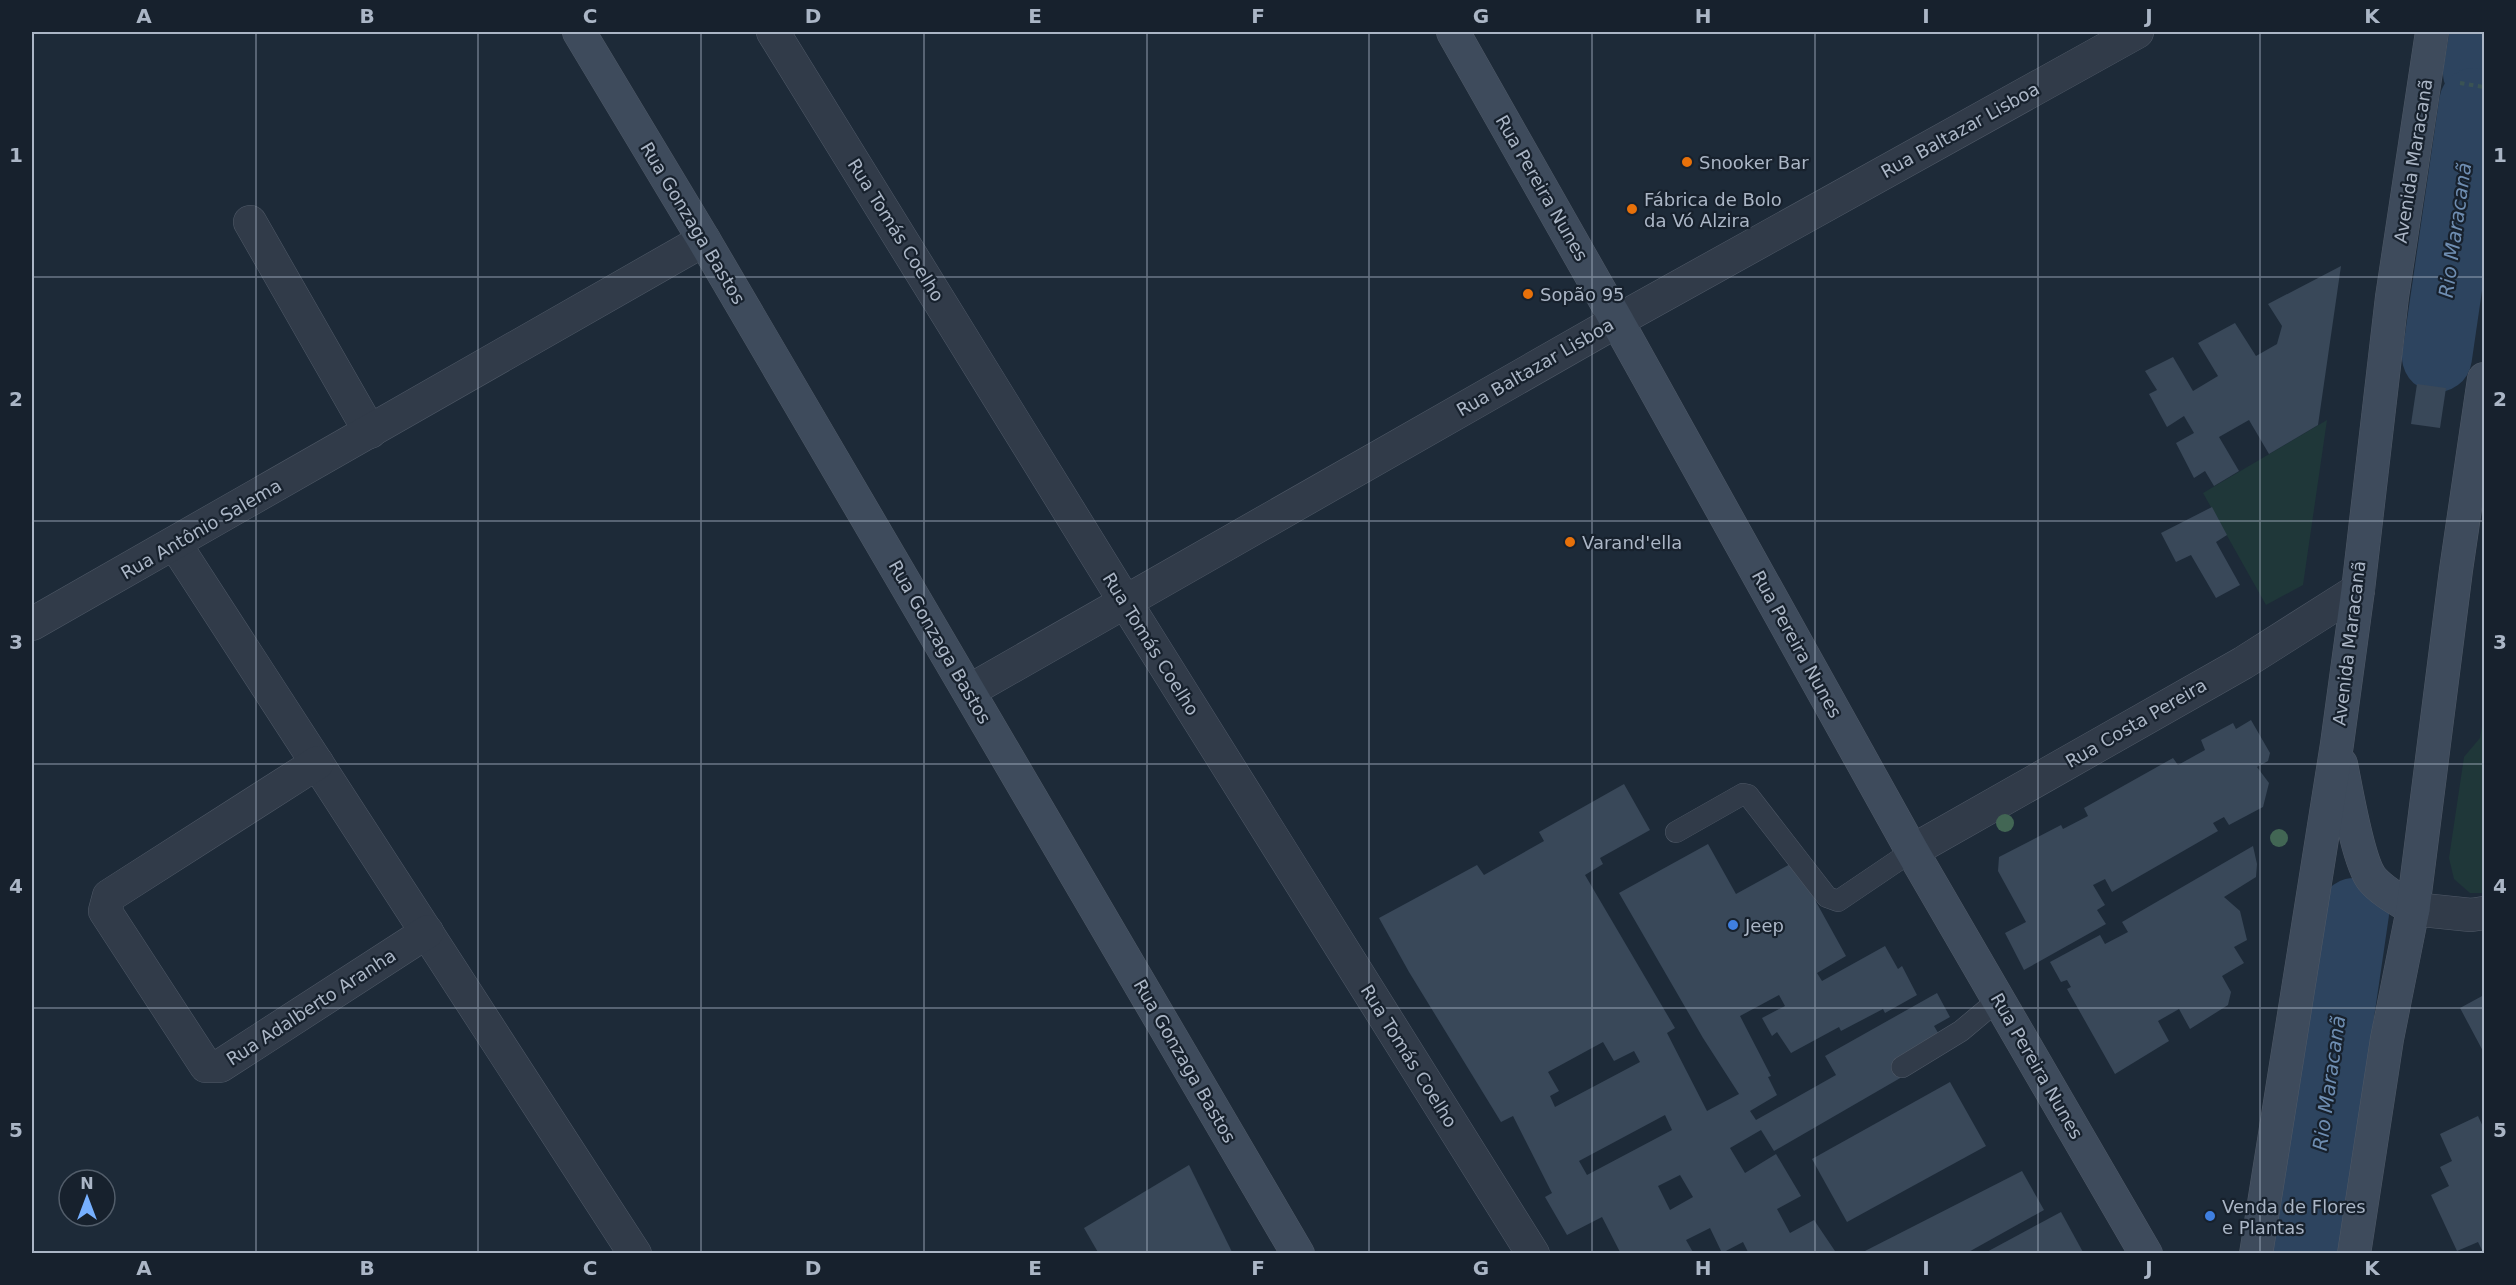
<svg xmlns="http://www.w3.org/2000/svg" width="2516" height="1285" font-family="'DejaVu Sans',sans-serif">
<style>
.green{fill:#1f3739}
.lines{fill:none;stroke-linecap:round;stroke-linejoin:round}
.river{stroke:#2d445f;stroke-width:70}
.building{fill:#394859;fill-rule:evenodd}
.lane-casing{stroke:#4f5967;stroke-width:22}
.street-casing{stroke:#4f5967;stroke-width:34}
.secondary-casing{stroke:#4f5967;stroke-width:34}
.path{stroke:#3a5354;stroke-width:4;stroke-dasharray:4.5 4.5;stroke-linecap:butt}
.lane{stroke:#313b49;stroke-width:21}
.street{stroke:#313b49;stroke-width:33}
.secondary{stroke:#3e4b5c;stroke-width:33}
.tree{fill:#426654}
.grid{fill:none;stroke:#abb6c6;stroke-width:1.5;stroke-opacity:0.55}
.food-dot{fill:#e8710a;stroke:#17212d;stroke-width:2}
.shop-dot{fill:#3f7fe0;stroke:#17212d;stroke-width:2}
.labels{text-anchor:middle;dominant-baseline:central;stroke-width:4.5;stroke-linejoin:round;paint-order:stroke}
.street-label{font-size:18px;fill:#abb6c6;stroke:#17212d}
.poi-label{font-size:18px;fill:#abb6c6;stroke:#17212d;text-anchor:start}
.water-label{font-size:20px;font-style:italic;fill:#6f8eb2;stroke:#17212d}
.neatline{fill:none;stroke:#abb6c6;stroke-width:2}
.grid-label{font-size:20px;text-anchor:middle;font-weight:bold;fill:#abb6c6}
</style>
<rect width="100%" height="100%" fill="#1d2a38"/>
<g class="green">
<polygon points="2327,420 2303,585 2266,605 2203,493"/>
<polygon points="2484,713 2484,893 2470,893 2454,879 2449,858 2464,757 2480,738"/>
</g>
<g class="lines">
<g class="river">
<polyline points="2478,73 2484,37"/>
<polyline points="2437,357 2474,103"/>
<polyline points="2304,1254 2354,913"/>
</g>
</g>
<g class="building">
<polygon points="2341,266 2318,425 2269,454 2249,420 2219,437 2239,471 2214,486 2205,471 2194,478 2176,443 2194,433 2184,416 2167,427 2149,394 2157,390 2145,371 2173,357 2193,391 2218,376 2198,343 2235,323 2256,356 2277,344 2282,326 2268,304"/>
<polygon points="2417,384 2446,388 2440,428 2411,424"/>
<polygon points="2212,507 2227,535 2216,542 2240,585 2216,598 2191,555 2176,562 2161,533"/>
<polygon points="2251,720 2270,753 2268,761 2257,767 2269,783 2263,807 2229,825 2224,817 2213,823 2218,831 2112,892 2105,879 2093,885 2105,905 2097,910 2106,924 2024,970 2005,933 2026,922 1998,871 1999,857 2061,825 2063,829 2088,816 2084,808 2173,758 2178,765 2205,750 2201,740 2233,723 2236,729"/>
<path d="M1624,784L1650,830L1600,858L1603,864L1585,875L1675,1028L1667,1033L1707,1111L1739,1094L1703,1038L1619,893L1708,844L1736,894L1794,862L1846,956L1817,973L1822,981L1885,946L1898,969L1902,966L1917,995L1885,1013L1883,1009L1841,1031L1839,1027L1791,1053L1777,1032L1772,1036L1762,1018L1785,1006L1779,995L1740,1016L1771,1076L1768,1077L1777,1095L1750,1111L1756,1120L1836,1075L1825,1056L1937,993L1950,1017L1934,1026L1940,1036L1902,1077L1774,1151L1761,1130L1730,1148L1745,1173L1776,1154L1801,1196L1777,1209L1790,1233L1814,1220L1837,1254H1749L1743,1242L1722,1253L1710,1228L1686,1240L1694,1254H1621L1602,1217L1567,1235L1545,1197L1552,1193L1513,1116L1501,1122L1409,972L1379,918L1477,865L1484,875L1544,841L1539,832ZM1603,1042L1614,1061L1634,1051L1640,1062L1555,1107L1550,1096L1559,1091L1548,1072ZM1665,1115L1672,1130L1587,1175L1579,1161ZM1680,1175L1693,1197L1670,1210L1658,1186Z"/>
<polygon points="2253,846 2257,864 2256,877 2224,897 2240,911 2247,940 2234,947 2244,963 2222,976 2231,992 2228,1005 2190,1029 2179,1009 2158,1021 2169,1041 2115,1074 2067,989 2071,987 2067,980 2061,982 2050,962 2100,935 2105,944 2128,932 2122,922"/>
<polygon points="2484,995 2484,1053 2460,1008"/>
<polygon points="1950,1082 1986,1146 1847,1222 1812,1159"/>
<polygon points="2478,1116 2484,1129 2484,1254 2478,1242 2457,1251 2431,1195 2449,1186 2440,1167 2452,1161 2440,1134"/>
<polygon points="1189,1165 1233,1254 1099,1254 1084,1228"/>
<polygon points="2022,1171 2044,1210 1965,1254 1864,1254 1863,1252"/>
<polygon points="2061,1212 2084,1254 1983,1254"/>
</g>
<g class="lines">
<g class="lane-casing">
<g id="lane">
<polyline points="1676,832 1743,794 1748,795 1827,897 1838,901 1912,851"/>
<polyline points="1902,1067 1961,1031 1998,1000"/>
</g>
</g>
<g class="street-casing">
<g id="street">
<polyline points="773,32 1124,600 1533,1254"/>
<polyline points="250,222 370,432"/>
<polyline points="175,544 635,1254"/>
<polyline points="32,624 704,240"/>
<polyline points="969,691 1617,321 2137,32"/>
<polyline points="317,763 109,896 105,911 206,1066 220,1066 427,932"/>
<polyline points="1912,851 2243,663 2358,590"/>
<polyline points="2413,909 2471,915 2484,913"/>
</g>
</g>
<g class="secondary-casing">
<g id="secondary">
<polyline points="579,32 704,240 1298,1254"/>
<polyline points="1453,32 1617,321 1912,851 2146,1254"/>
<path d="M2341,764C2346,788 2358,862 2372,879C2383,892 2399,900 2413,909"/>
<polyline points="2256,1254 2337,744 2358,590 2392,297 2432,32"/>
<polyline points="2354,1254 2387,1039 2413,909 2456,570 2484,379"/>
</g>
</g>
<polyline class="path" points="2460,83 2484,87"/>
<use href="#lane" class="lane"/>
<use href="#street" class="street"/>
<use href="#secondary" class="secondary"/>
</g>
<g class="tree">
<circle cx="2005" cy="823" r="9"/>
<circle cx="2279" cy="838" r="9"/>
</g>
<path class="grid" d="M256,32V1254M478,32V1254M701,32V1254M924,32V1254M1147,32V1254M1369,32V1254M1592,32V1254M1815,32V1254M2038,32V1254M2260,32V1254M32,277H2484M32,521H2484M32,764H2484M32,1008H2484"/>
<g class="food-dot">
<circle cx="1687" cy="162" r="6"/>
<circle cx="1632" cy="209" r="6"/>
<circle cx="1528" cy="294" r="6"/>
<circle cx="1570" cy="542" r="6"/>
</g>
<g class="shop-dot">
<circle cx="1733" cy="925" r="6"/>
<circle cx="2210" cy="1216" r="6"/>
</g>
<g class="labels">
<g class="street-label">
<text transform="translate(1960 130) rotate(-29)">Rua Baltazar Lisboa</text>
<text transform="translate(2413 161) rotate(-81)">Avenida Maracanã</text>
<text transform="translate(1542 188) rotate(60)">Rua Pereira Nunes</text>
<text transform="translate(693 223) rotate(59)">Rua Gonzaga Bastos</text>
<text transform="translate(896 230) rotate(58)">Rua Tomás Coelho</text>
<text transform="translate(1535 367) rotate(-30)">Rua Baltazar Lisboa</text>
<text transform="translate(201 529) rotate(-30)">Rua Antônio Salema</text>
<text transform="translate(940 642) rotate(60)">Rua Gonzaga Bastos</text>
<text transform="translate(2349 643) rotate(-83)">Avenida Maracanã</text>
<text transform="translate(1151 644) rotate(58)">Rua Tomás Coelho</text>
<text transform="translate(1797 644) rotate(61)">Rua Pereira Nunes</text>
<text transform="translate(2136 723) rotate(-30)">Rua Costa Pereira</text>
<text transform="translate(311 1007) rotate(-33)">Rua Adalberto Aranha</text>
<text transform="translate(1409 1056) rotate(58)">Rua Tomás Coelho</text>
<text transform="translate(1185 1061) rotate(60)">Rua Gonzaga Bastos</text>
<text transform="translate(2037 1066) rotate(60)">Rua Pereira Nunes</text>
</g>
<g class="poi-label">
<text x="1699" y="162">Snooker Bar</text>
<text x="1644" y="199">Fábrica de Bolo<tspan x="1644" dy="21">da Vó Alzira</tspan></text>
<text x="1540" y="294">Sopão 95</text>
<text x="1582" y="542">Varand'ella</text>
<text x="1745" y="925">Jeep</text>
<text x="2222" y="1206">Venda de Flores<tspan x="2222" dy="21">e Plantas</tspan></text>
</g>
<g class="water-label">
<text transform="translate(2455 230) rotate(-82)">Rio Maracanã</text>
<text transform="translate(2329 1083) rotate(-82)">Rio Maracanã</text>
</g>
</g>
<rect width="2516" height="1285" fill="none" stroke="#17212d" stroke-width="66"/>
<g transform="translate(87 1198)"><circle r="28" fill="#17212d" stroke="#525d6a" stroke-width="1.5"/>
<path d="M0-4.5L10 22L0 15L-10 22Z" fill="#76b0ff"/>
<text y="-9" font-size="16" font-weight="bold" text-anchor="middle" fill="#abb6c6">N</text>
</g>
<rect x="33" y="33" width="2450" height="1219" class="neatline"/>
<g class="grid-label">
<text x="144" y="23">A</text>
<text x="367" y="23">B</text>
<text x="590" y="23">C</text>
<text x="813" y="23">D</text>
<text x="1035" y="23">E</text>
<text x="1258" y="23">F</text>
<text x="1481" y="23">G</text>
<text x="1703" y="23">H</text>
<text x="1926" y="23">I</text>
<text x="2149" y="23">J</text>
<text x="2372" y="23">K</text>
<text x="16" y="162">1</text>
<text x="2500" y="162">1</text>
<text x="16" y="406">2</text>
<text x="2500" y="406">2</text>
<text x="16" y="649">3</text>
<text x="2500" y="649">3</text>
<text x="16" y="893">4</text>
<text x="2500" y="893">4</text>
<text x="16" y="1137">5</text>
<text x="2500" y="1137">5</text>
<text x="144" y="1275">A</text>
<text x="367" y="1275">B</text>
<text x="590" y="1275">C</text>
<text x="813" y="1275">D</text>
<text x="1035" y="1275">E</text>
<text x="1258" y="1275">F</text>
<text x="1481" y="1275">G</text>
<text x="1703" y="1275">H</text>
<text x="1926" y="1275">I</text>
<text x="2149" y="1275">J</text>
<text x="2372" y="1275">K</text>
</g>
</svg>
